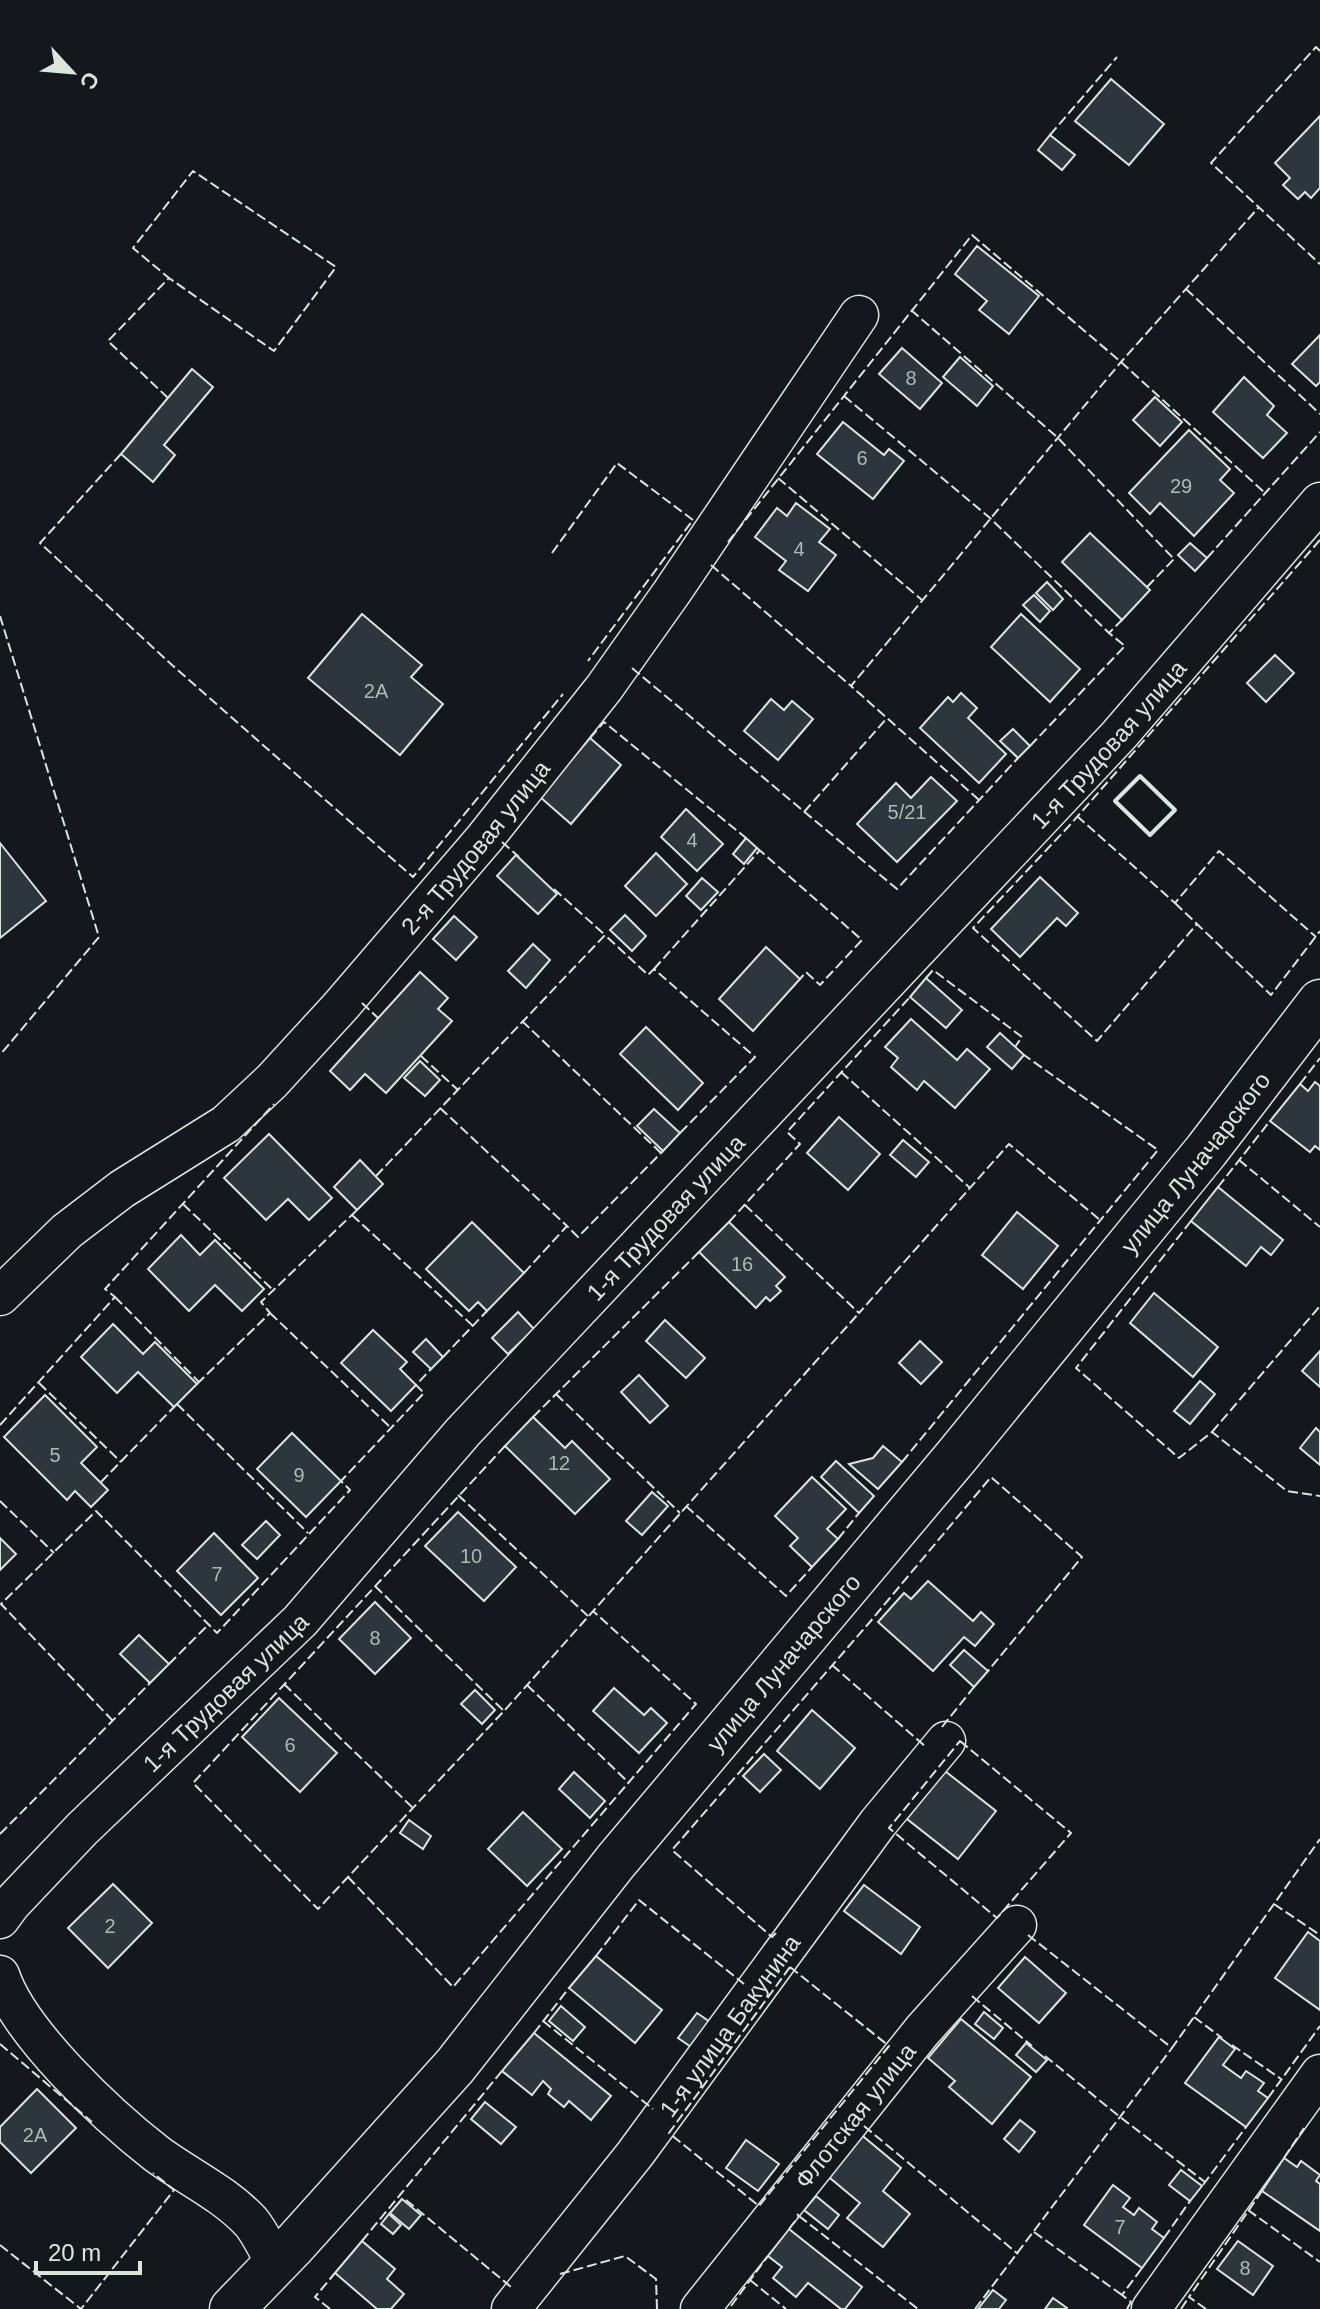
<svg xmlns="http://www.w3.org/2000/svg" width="1320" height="2309" font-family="Arial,sans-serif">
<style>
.building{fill:#2c363c;stroke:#d8e6dc;stroke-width:2}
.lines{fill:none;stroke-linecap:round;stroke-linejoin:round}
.minor-casing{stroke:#d8e6dc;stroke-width:41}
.major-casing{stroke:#d8e6dc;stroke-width:47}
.minor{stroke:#14181c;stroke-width:38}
.major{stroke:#14181c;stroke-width:44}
.fence{stroke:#d8e6dc;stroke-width:2;stroke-dasharray:10 4;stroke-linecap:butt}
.wall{stroke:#d8e6dc;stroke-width:4}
.labels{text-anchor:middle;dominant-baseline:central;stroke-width:6;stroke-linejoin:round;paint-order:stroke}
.number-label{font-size:20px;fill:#adbab4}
.street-label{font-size:24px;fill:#d8e6dc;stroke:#14181c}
</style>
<rect width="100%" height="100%" fill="#14181c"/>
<g class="building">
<polygon points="1111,79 1164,124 1129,165 1075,121"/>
<polygon points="1320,116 1320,188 1311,198 1305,192 1298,199 1283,185 1290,178 1275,163"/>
<polygon points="1050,135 1075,155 1062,170 1038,150"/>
<polygon points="977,246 1039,296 1009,334 979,310 987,301 955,274"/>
<polygon points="1320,335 1320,382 1316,386 1292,364"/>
<polygon points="902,348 942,383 920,409 879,374"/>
<polygon points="960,357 993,386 977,406 943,377"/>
<polygon points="192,369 213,387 164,445 175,455 153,482 121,454"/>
<polygon points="1244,377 1274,406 1267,415 1287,433 1263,458 1213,412"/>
<polygon points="1155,397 1182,422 1160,446 1133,420"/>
<polygon points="843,422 884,455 889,449 904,461 873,499 817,454"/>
<polygon points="1189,430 1230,469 1220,480 1234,493 1194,536 1160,503 1150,514 1129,493"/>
<polygon points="796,503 830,529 819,542 836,555 808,591 779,570 786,561 755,537 777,508 787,516"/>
<polygon points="1090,533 1150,590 1122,620 1062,562"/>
<polygon points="1190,543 1207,558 1195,571 1178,555"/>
<polygon points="1047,582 1063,599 1053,610 1036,593"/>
<polygon points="1034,595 1050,611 1040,622 1023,605"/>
<polygon points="362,614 422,665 411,677 443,704 400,755 308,678"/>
<polygon points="1021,614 1080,669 1050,702 991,647"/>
<polygon points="1275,655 1294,673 1266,702 1247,683"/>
<polygon points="961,693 977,708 968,718 1006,754 979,783 920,728 948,697 953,702"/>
<polygon points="771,699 784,710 792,701 813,719 778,760 744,731"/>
<polygon points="1013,729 1030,746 1018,758 1000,741"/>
<polygon points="590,738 621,765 571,824 540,797"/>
<polygon points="931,777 957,801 897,862 857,824 896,783 911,798"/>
<polygon points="686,809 723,844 697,871 661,837"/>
<polygon points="746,838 757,848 744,864 733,854"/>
<polygon points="0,843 46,901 0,938"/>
<polygon points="656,853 687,884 656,916 625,886"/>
<polygon points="516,855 557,894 538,914 497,876"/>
<polygon points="1040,877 1078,913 1066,926 1057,918 1020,957 991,929"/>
<polygon points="702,878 718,892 701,910 686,896"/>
<polygon points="625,915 646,936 632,951 610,930"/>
<polygon points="454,916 477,937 456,960 433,939"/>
<polygon points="533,944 550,960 526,988 508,971"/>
<polygon points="766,947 800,979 753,1031 719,999"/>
<polygon points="420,972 448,998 438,1009 452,1021 386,1093 365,1074 350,1090 330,1071"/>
<polygon points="926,978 962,1010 946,1028 910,997"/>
<polygon points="911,1019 957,1060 967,1049 990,1069 955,1108 924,1081 917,1090 891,1067 898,1058 885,1047"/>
<polygon points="646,1027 703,1083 678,1110 620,1054"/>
<polygon points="1000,1033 1024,1055 1012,1069 987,1047"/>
<polygon points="420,1061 440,1080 425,1096 404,1078"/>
<polygon points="1315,1082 1320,1086 1320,1150 1315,1146 1310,1152 1270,1121 1300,1084 1308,1091"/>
<polygon points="654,1109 680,1133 663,1151 637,1126"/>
<polygon points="839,1117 880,1154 848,1190 807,1153"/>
<polygon points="269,1134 332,1198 309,1220 288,1199 266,1220 224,1178"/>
<polygon points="903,1140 929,1162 916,1177 890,1155"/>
<polygon points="360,1160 383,1184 357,1210 334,1187"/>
<polygon points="1218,1187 1283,1240 1271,1255 1261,1247 1246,1266 1191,1221"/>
<polygon points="1017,1212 1058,1246 1023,1289 982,1255"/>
<polygon points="472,1222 524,1273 487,1311 478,1302 469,1311 426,1269"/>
<polygon points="729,1222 785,1277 776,1286 781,1291 770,1301 766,1297 756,1308 699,1252"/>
<polygon points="181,1235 200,1255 215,1240 264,1289 242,1311 215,1285 189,1311 148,1269"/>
<polygon points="1154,1293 1218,1347 1193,1377 1130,1323"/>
<polygon points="518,1312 534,1329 508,1354 492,1338"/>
<polygon points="665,1320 705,1358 686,1378 646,1341"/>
<polygon points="113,1324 143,1354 155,1342 197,1384 174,1407 138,1372 117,1393 81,1357"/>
<polygon points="373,1330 407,1362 400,1369 416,1385 391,1411 341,1363"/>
<polygon points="426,1339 443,1357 431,1369 413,1352"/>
<polygon points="920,1341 942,1362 921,1384 899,1363"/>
<polygon points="1320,1351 1320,1387 1302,1371"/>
<polygon points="639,1375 668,1406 650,1423 621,1392"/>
<polygon points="1200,1381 1215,1394 1190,1424 1174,1411"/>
<polygon points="45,1395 97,1447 81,1463 108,1490 91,1507 75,1491 67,1500 4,1437"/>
<polygon points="533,1417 565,1448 572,1441 610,1479 575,1514 505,1446"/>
<polygon points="1316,1428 1320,1432 1320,1465 1300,1448"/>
<polygon points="292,1433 341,1481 306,1517 257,1469"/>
<polygon points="883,1446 902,1462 878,1489 849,1464 873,1458"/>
<polygon points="836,1461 874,1496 859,1513 821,1477"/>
<polygon points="812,1477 846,1509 827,1529 838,1539 812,1567 790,1546 798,1538 775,1516"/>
<polygon points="652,1492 668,1506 642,1535 626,1521"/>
<polygon points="458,1512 516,1567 484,1601 425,1546"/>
<polygon points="266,1521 280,1535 257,1559 242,1545"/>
<polygon points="214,1533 258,1578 221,1615 177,1571"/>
<polygon points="0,1538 16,1554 0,1570"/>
<polygon points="928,1581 973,1621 981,1612 994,1624 975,1646 964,1637 933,1671 878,1622 904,1593 911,1599"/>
<polygon points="375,1602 411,1638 375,1674 339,1639"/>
<polygon points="139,1635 169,1664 150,1683 120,1654"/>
<polygon points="964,1650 988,1671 974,1687 950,1665"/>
<polygon points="614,1688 644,1715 651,1708 667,1723 639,1753 593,1711"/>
<polygon points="475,1690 495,1710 482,1724 461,1704"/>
<polygon points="279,1698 337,1753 300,1792 242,1737"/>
<polygon points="812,1710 855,1748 820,1789 777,1751"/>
<polygon points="764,1754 781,1770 760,1792 743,1776"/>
<polygon points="945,1771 996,1811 958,1859 907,1819"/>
<polygon points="574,1772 605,1801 590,1818 559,1789"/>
<polygon points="523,1812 562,1849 527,1886 488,1849"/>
<polygon points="409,1820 431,1836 423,1849 400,1833"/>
<polygon points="113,1884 152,1923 108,1968 68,1928"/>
<polygon points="864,1885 920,1927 901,1954 844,1911"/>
<polygon points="1308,1932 1320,1941 1320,2010 1275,1978"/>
<polygon points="596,1956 662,2010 635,2043 569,1988"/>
<polygon points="1025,1957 1066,1993 1039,2023 998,1988"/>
<polygon points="561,2006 585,2027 573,2041 549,2021"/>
<polygon points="984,2012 1003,2028 994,2039 975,2024"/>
<polygon points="697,2013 713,2024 694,2049 678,2038"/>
<polygon points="961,2019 1031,2077 992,2124 949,2087 955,2081 928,2058"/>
<polygon points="534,2033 611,2096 591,2120 569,2101 564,2107 548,2094 551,2089 543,2081 532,2095 502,2071"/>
<polygon points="1219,2037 1235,2049 1223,2065 1241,2078 1246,2071 1264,2083 1258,2091 1268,2098 1246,2127 1185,2083"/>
<polygon points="1026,2043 1047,2060 1036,2072 1016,2055"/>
<polygon points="37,2089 76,2128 31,2173 0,2142 0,2127"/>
<polygon points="485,2102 516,2127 501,2144 471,2119"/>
<polygon points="1020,2120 1035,2132 1019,2152 1004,2139"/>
<polygon points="858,2132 901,2168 883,2191 910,2214 883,2247 847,2218 860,2203 824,2173"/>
<polygon points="746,2140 779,2164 758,2191 726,2168"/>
<polygon points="1284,2158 1297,2167 1301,2161 1320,2175 1316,2181 1320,2184 1320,2231 1262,2191"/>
<polygon points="1181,2170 1202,2186 1190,2201 1169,2185"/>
<polygon points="1113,2185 1130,2198 1123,2207 1134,2215 1139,2208 1157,2222 1152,2229 1164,2238 1142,2268 1084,2225"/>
<polygon points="816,2196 839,2215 828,2229 804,2210"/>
<polygon points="402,2199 421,2215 409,2229 390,2213"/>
<polygon points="389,2214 401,2225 393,2234 381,2224"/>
<polygon points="789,2229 862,2287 845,2309 841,2309 808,2283 796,2297 773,2278 782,2267 768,2256"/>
<polygon points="362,2241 395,2269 387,2279 404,2294 391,2309 377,2309 335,2273"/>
<polygon points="1238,2241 1273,2266 1253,2295 1217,2269"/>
<polygon points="993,2290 1006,2300 999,2309 978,2309"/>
<polygon points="1053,2298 1067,2308 1067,2309 1045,2309"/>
</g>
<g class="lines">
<g class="minor-casing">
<g id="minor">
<path id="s1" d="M0,1296L67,1231L122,1189L226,1124L272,1081L339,1008L484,839L604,688L672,592L859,315"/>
<path id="s2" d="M0,1919L11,1904L82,1829L300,1621L463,1432L1119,735L1320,502"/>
<path d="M0,1975C19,2033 108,2116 157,2154C188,2177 224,2193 251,2222C261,2234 268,2251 276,2264"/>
<path id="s3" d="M511,2309L635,2154L878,1823L946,1741"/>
<path id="s4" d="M700,2309L922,2031L1017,1925"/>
<polyline points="1151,2309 1320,2074"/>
</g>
</g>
<g class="major-casing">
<g id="major">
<path id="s5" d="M232,2309L292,2247L455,2066L616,1861L956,1457L1206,1151L1320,1002"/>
</g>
</g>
<use href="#minor" class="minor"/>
<use href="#major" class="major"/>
<g class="fence">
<polyline points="1320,51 1316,47 1211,163 1320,264"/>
<polyline points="1050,135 1117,57"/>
<polyline points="1186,289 1320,414"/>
<polyline points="911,310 1057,437 1174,559"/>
<polyline points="844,396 990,518 1109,633"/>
<polyline points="168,398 108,341 169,278 133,248 193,171 336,267 274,351 169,278"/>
<polyline points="121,454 40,543 172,665 413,877 563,694"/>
<polyline points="778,478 922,600"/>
<polyline points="1320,540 1069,826 973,928 1097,1041 1197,924 1271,995 1320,931"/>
<polyline points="728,542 972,235 1121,362 1265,493"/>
<polyline points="552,553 617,463 693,520 588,661"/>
<polyline points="1207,558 1320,432"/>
<polyline points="711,565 851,686"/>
<polyline points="1147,587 1175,558"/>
<polyline points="0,616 99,937 0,1055"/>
<polyline points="632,668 897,889 1018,758"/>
<polyline points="590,738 604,722 746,838"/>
<polyline points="1030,746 1125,646 1109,633 1122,620"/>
<polyline points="979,800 851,686 1121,362 1259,207"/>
<polyline points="804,812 887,718"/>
<polyline points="1077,816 1175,903 1219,851 1316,937"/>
<polyline points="502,842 519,857"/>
<polyline points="757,848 862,940 820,985 806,972 800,979"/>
<polyline points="554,889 605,935"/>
<polyline points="1175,903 1197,924"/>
<polyline points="654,969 760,850"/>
<polyline points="926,978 933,970 1022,1037 1015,1047"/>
<polyline points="362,1003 378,1018"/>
<polyline points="522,1021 661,1153"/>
<polyline points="421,1056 458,1090"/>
<polyline points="841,1072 970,1188"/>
<polyline points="1300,1084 1320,1058"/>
<polyline points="440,1108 567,1226"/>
<polyline points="1239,1160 1320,1227"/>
<polyline points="376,1176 605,935 648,975 654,969 755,1057 680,1133"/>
<polyline points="1218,1187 1270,1121"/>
<polyline points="183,1204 273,1290"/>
<polyline points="745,1205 859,1313 1009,1144 1100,1220"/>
<polyline points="352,1215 473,1326"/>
<polyline points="1191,1221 1076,1368 1179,1458 1212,1432 1287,1491 1320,1496"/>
<polyline points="729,1222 800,1144 787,1132 910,997"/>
<polyline points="524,1273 567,1226 578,1237 663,1151"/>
<polyline points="115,1297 199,1382"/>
<polyline points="270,1313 391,1428"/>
<polyline points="443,1357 487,1311"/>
<polyline points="39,1383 121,1462"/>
<polyline points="197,1384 270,1313 261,1302 357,1210"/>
<polyline points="556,1394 680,1513"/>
<polyline points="177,1404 308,1533"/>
<polyline points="533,1417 699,1252"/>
<polyline points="0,1425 115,1297 105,1289 274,1104"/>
<polyline points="1212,1432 1320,1306"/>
<polyline points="505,1446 193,1783 318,1909 504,1711 859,1313"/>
<polyline points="902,1462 1158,1150 1024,1055"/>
<polyline points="101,1482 174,1407"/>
<polyline points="458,1495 588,1616"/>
<polyline points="0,1501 54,1553"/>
<polyline points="686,1506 786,1596 812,1567"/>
<polyline points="838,1539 859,1513"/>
<polyline points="375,1586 504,1711"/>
<polyline points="169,1664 209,1624"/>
<polyline points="832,1665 926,1747"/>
<polyline points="284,1684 413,1808"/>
<polyline points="527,1685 628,1782"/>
<polyline points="113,1721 1,1604 96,1511 217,1633 350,1490 341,1481 424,1393 416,1385 431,1369"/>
<polyline points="942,1727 974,1687"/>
<polygon points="960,1741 1071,1833 997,1918 889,1828"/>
<polyline points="0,1834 150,1683"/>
<polyline points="348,1877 453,1987 696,1704 593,1611"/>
<polyline points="1274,1904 1320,1935"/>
<polyline points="776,1933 772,1937 672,1850 869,1623 991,1477 1082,1557 988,1671"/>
<polyline points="1028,1935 1172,2048 1320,1839"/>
<polyline points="596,1956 639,1900 744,1984"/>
<polygon points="790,1967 889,2046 759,2206 669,2133"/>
<polyline points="972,1996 1032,2046"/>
<polyline points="1194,2017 1222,2038"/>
<polyline points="543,2021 653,2109"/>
<polyline points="534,2033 569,1988"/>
<polyline points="0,2044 92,2122"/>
<polyline points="1232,2045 1281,2079"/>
<polyline points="1045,2056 1120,2117 1205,2182"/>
<polyline points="1268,2098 1320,2026"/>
<polyline points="864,2126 1018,2254"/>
<polyline points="1284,2158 1304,2128"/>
<polyline points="1203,2185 1246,2127"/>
<polyline points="406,2200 511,2287"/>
<polyline points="1248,2210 1320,2262"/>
<polyline points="799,2216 918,2309"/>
<polyline points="789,2229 799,2216 797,2214"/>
<polyline points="1034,2232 1122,2295"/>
<polyline points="1164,2238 1190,2201"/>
<polyline points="362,2241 502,2071"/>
<polyline points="0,2245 81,2309 174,2190 153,2173"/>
<polyline points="560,2274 625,2256 656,2279 657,2309"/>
<polyline points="750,2280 786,2309"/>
<polyline points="731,2306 768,2256"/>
<polyline points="330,2309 315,2297 335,2273"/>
<polyline points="975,2309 1172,2048"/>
<polyline points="1127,2309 1131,2302 1122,2295 1142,2268"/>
<polyline points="1181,2309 1189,2297"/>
<polyline points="1206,2309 1189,2297 1262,2191"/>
</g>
<polygon class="wall" points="1140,776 1175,810 1150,835 1115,801"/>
</g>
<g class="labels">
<g class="number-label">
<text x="911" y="378">8</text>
<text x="862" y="458">6</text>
<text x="1181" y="486">29</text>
<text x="799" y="549">4</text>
<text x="376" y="691">2А</text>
<text x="907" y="812">5/21</text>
<text x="692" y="840">4</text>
<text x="742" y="1264">16</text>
<text x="55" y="1455">5</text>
<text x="559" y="1463">12</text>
<text x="299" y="1475">9</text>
<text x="471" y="1556">10</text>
<text x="217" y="1574">7</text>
<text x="375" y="1638">8</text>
<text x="290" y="1745">6</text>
<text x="110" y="1926">2</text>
<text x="35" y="2135">2А</text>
<text x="1120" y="2227">7</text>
<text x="1245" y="2268">8</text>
</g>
<g class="street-label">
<text stroke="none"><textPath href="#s2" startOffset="1616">1-я Трудовая улица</textPath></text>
<text stroke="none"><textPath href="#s1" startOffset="658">2-я Трудовая улица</textPath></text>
<text stroke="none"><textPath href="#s5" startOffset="1498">улица Луначарского</textPath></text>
<text stroke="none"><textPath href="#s2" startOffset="968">1-я Трудовая улица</textPath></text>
<text stroke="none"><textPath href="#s5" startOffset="850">улица Луначарского</textPath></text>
<text stroke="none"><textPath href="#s2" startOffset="320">1-я Трудовая улица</textPath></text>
<text stroke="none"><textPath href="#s3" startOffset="358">1-я улица Бакунина</textPath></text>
<text stroke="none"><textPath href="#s4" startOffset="248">Флотская улица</textPath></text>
</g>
</g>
<g transform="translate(72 72) rotate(116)" stroke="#14181c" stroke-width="6" paint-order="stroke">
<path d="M0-6L14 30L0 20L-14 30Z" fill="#d8e6dc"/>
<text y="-12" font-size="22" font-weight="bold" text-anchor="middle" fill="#d8e6dc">С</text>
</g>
<path d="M36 2261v12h104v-12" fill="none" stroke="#d8e6dc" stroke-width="4"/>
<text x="48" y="2261" font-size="24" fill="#d8e6dc" stroke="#14181c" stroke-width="6" paint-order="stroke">20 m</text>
</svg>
